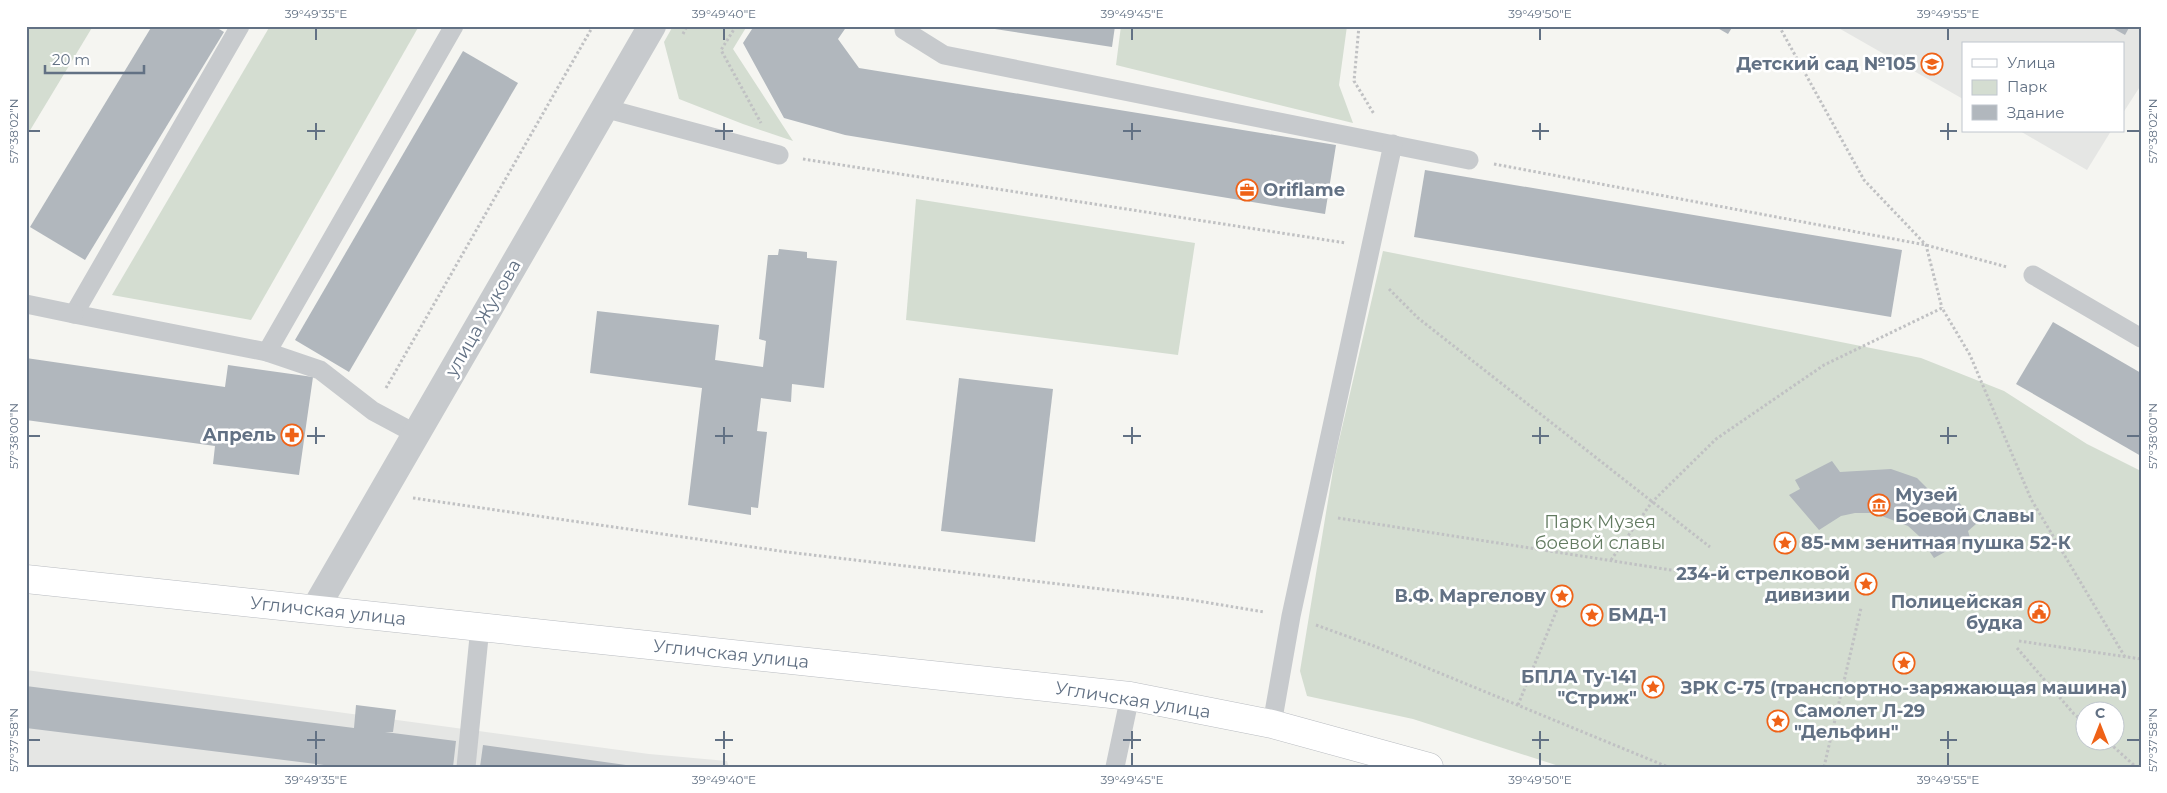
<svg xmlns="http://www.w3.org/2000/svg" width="2167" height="793" font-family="Montserrat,sans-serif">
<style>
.built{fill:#e5e6e4}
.green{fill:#d4ddd1;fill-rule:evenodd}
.building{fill:#b1b7bd}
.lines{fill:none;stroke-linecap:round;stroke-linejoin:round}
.secondary-casing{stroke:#b9bcc1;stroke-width:29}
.path{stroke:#c0c1c3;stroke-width:3;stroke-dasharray:2.5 2.5;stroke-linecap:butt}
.service{stroke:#c7cacd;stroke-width:19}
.minor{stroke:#c7cacd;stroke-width:28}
.secondary{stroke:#fff;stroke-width:28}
.ticks{fill:none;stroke:#627184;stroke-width:2}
.labels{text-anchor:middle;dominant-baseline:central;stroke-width:5;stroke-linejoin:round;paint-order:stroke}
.poi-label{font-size:18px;font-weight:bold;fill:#627184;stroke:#fff;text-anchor:end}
.street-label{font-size:18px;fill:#627184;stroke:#fff}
.park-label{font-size:18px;fill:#637b61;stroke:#fff}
.neatline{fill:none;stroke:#627184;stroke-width:2}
.ticks-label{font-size:12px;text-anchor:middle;fill:#627184}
</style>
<rect width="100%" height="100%" fill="#f5f5f1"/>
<g class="built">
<polygon points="1835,26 2141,26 2141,85 2123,113 2123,44 1963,44 1963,99"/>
<polygon points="2020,131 2111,131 2087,170"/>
<polygon points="26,670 649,754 727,761 729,767 26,767"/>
</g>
<g class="green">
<polygon points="26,26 93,26 26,137"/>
<polygon points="270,26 419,26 251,320 112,295"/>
<polygon points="673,26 747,26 733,49 793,141 743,124 679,99 664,42"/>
<polygon points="1121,26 1347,26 1339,85 1353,123 1116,65"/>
<polygon points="916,199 1195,243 1178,355 906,320"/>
<path d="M1383,251L1921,358L2004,391L2087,444L2141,471V767H1562L1413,719L1307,696L1300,671L1335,458ZM2084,710H2114V740H2084Z"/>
</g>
<g class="building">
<polygon points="152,26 214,26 224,32 85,260 30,227"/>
<polygon points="754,26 847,26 838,39 859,68 1336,145 1325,214 845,135 784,118 743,43"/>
<polygon points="975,26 1115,26 1112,47"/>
<polygon points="1714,26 1733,26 1728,34"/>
<polygon points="2109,26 2130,26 2125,35"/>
<polygon points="463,51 518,83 349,372 295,340"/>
<polygon points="1425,170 1902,250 1891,317 1414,237"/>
<polygon points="779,249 807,252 807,258 837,261 824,388 792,384 791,402 761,398 757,431 767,432 758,508 751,507 751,515 688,505 702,388 590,373 597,311 719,325 715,360 763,367 766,341 759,339 768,255 778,255"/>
<polygon points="2053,322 2141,373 2141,456 2016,384"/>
<polygon points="26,358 225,387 228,365 313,377 299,475 213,464 215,446 26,420"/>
<polygon points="959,378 1053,389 1035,542 941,531"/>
<polygon points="1832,461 1840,472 1891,469 1917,478 1936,497 1947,487 1976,524 1968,531 1970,538 1934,558 1919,536 1908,526 1874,513 1855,513 1841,516 1819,530 1789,495 1800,489 1795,480"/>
<polygon points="26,686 354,728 356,705 396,710 393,732 385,732 456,741 453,767 340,767 26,728"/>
<polygon points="483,745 633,766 633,767 480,767"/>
</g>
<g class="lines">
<g class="secondary-casing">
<polyline id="secondary" points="26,579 1130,696 1272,724 1429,767"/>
</g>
<g class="path">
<polyline points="736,26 721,50 761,123"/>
<polyline points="1359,26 1354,81 1374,114"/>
<polyline points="1779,26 1864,180 1926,245 1942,308"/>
<polyline points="683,34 687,26"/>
<polyline points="803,159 1346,243"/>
<polyline points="1494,164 1926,245 2007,267"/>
<polyline points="1389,289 1418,318 1710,547"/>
<polyline points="386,388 593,26"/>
<polyline points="413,498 787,552 1186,599 1264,612"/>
<polyline points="1338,518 1703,575"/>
<polyline points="1611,560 1652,502 1716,439 1824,365 1942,308 1970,355 2031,499 2125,657"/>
<polyline points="1316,625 1374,646 1668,767"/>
<polyline points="2019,641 2141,659"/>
<polyline points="2017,648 2074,714 2084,722"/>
<polyline points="1518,705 1558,607"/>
<polyline points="2106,740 2136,767"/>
<polyline points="1824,767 1861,608"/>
</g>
<g class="service">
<polyline points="240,26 74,314 267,352"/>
<polyline points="904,26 904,30 944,55 1469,160"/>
<polyline points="604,108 779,155"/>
<polyline points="2033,275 2141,338"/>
<polyline points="26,304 74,314"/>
<polyline points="416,434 373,411 320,370 267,352 454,26"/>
<polyline points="1272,724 1291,616 1393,144"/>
<polyline points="466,767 480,627"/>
<polyline points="1115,767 1130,696"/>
</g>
<polyline class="minor" points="315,609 652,26"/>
<use href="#secondary" class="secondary"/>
</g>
<path class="ticks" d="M316,28V40M724,28V40M1132,28V40M1540,28V40M1948,28V40M316,123V140M724,123V140M1132,123V140M1540,123V140M1948,123V140M28,131H40M307,131H325M715,131H733M1123,131H1141M1532,131H1549M1940,131H1957M2127,131H2140M316,427V444M724,427V444M1132,427V444M1540,427V444M1948,427V444M28,436H40M307,436H325M715,436H733M1123,436H1141M1532,436H1549M1940,436H1957M2127,436H2140M316,731V749M724,731V749M1132,731V749M1540,731V749M1948,731V749M28,740H40M307,740H325M715,740H733M1123,740H1141M1532,740H1549M1940,740H1957M2127,740H2140M316,753V766M724,753V766M1132,753V766M1540,753V766M1948,753V766"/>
<defs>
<g id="school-ring" transform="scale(1.125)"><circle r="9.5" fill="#fff" stroke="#ef6217" stroke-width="1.5"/><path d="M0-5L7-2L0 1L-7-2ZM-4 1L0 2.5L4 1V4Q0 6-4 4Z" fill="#ef6217"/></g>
<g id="office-ring" transform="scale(1.125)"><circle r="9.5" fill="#fff" stroke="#ef6217" stroke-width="1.5"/><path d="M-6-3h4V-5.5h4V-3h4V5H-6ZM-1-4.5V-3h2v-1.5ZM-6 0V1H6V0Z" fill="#ef6217"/></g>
<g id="pharmacy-ring" transform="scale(1.125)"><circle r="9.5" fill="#fff" stroke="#ef6217" stroke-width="1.5"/><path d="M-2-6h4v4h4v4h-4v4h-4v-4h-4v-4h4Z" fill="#ef6217"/></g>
<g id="museum-ring" transform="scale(1.125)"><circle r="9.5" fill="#fff" stroke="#ef6217" stroke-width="1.5"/><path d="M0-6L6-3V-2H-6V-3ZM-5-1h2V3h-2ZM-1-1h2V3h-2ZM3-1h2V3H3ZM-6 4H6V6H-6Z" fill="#ef6217"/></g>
<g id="sight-ring" transform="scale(1.125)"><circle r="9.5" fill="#fff" stroke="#ef6217" stroke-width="1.5"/><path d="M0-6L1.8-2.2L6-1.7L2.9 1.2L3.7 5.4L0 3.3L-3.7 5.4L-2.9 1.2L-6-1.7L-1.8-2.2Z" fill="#ef6217"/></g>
<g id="civic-ring" transform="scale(1.125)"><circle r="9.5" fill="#fff" stroke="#ef6217" stroke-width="1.5"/><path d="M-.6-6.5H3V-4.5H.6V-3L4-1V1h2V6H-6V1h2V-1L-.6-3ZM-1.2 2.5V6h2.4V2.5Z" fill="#ef6217"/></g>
</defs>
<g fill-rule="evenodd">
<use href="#school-ring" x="1932" y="64"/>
<use href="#office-ring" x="1247" y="190"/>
<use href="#pharmacy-ring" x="292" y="435"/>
<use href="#museum-ring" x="1879" y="505"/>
<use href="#sight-ring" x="1785" y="543"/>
<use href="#sight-ring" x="1866" y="584"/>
<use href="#sight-ring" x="1562" y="596"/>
<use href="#civic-ring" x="2039" y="612"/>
<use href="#sight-ring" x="1592" y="615"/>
<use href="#sight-ring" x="1904" y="663"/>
<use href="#sight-ring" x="1653" y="687"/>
<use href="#sight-ring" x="1778" y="721"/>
</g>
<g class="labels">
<g class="poi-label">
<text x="1916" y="64">Детский сад №105</text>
<text x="1263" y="190" text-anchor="start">Oriflame</text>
<text x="276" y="435">Апрель</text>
<text x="1895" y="495" text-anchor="start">Музей<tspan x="1895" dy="21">Боевой Славы</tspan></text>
<text x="1801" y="543" text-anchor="start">85-мм зенитная пушка 52-К</text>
<text x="1850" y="574">234-й стрелковой<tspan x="1850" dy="21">дивизии</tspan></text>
<text x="1546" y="596">В.Ф. Маргелову</text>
<text x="2023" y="602">Полицейская<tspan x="2023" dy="21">будка</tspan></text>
<text x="1608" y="615" text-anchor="start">БМД-1</text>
<text x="1637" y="677">БПЛА Ту-141<tspan x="1637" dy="21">"Стриж"</tspan></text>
<text x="1904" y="688" text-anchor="middle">ЗРК С-75 (транспортно-заряжающая машина)</text>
<text x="1794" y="711" text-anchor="start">Самолет Л-29<tspan x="1794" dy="21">"Дельфин"</tspan></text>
</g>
<g class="street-label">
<text transform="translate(483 318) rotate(-60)">улица Жукова</text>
<text transform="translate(328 611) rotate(6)">Угличская улица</text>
<text transform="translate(731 654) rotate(6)">Угличская улица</text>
<text transform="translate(1133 700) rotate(9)">Угличская улица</text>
</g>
<g class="park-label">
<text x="1600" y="522">Парк Музея<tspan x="1600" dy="21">боевой славы</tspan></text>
</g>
</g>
<rect width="2167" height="793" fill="none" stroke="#ffffff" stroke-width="55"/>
<rect x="1962" y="42" width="162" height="90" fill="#ffffff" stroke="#c0c6ce"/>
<rect x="1972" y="59" width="25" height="8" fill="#ffffff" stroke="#c0c6ce"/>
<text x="2007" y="68" font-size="15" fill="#627184">Улица</text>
<rect x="1972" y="80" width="25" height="15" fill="#d4ddd1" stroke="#c0c6ce"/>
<text x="2007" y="92" font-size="15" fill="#627184">Парк</text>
<rect x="1972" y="105" width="25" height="15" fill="#b1b7bd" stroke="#c0c6ce"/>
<text x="2007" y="118" font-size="15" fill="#627184">Здание</text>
<g transform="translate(2100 726)"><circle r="24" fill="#ffffff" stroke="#c0c6ce"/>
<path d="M0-4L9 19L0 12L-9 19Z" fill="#ef6217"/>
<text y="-8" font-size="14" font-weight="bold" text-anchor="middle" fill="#627184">С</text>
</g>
<path d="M45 65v8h99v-8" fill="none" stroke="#627184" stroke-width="2.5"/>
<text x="52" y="65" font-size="15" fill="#627184" stroke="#ffffff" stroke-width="4" paint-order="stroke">20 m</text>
<rect x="28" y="28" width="2112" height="738" class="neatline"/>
<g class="ticks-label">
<text x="316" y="18">39°49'35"E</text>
<text x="724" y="18">39°49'40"E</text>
<text x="1132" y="18">39°49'45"E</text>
<text x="1540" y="18">39°49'50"E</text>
<text x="1948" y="18">39°49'55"E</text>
<text transform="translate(14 131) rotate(-90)" y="4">57°38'02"N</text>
<text transform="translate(2153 131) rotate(-90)" y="4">57°38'02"N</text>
<text transform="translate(14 436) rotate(-90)" y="4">57°38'00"N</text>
<text transform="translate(2153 436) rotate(-90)" y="4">57°38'00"N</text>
<text transform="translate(14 740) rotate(-90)" y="4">57°37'58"N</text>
<text transform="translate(2153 740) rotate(-90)" y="4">57°37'58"N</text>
<text x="316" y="784">39°49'35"E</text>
<text x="724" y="784">39°49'40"E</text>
<text x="1132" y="784">39°49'45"E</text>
<text x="1540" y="784">39°49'50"E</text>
<text x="1948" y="784">39°49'55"E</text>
</g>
</svg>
